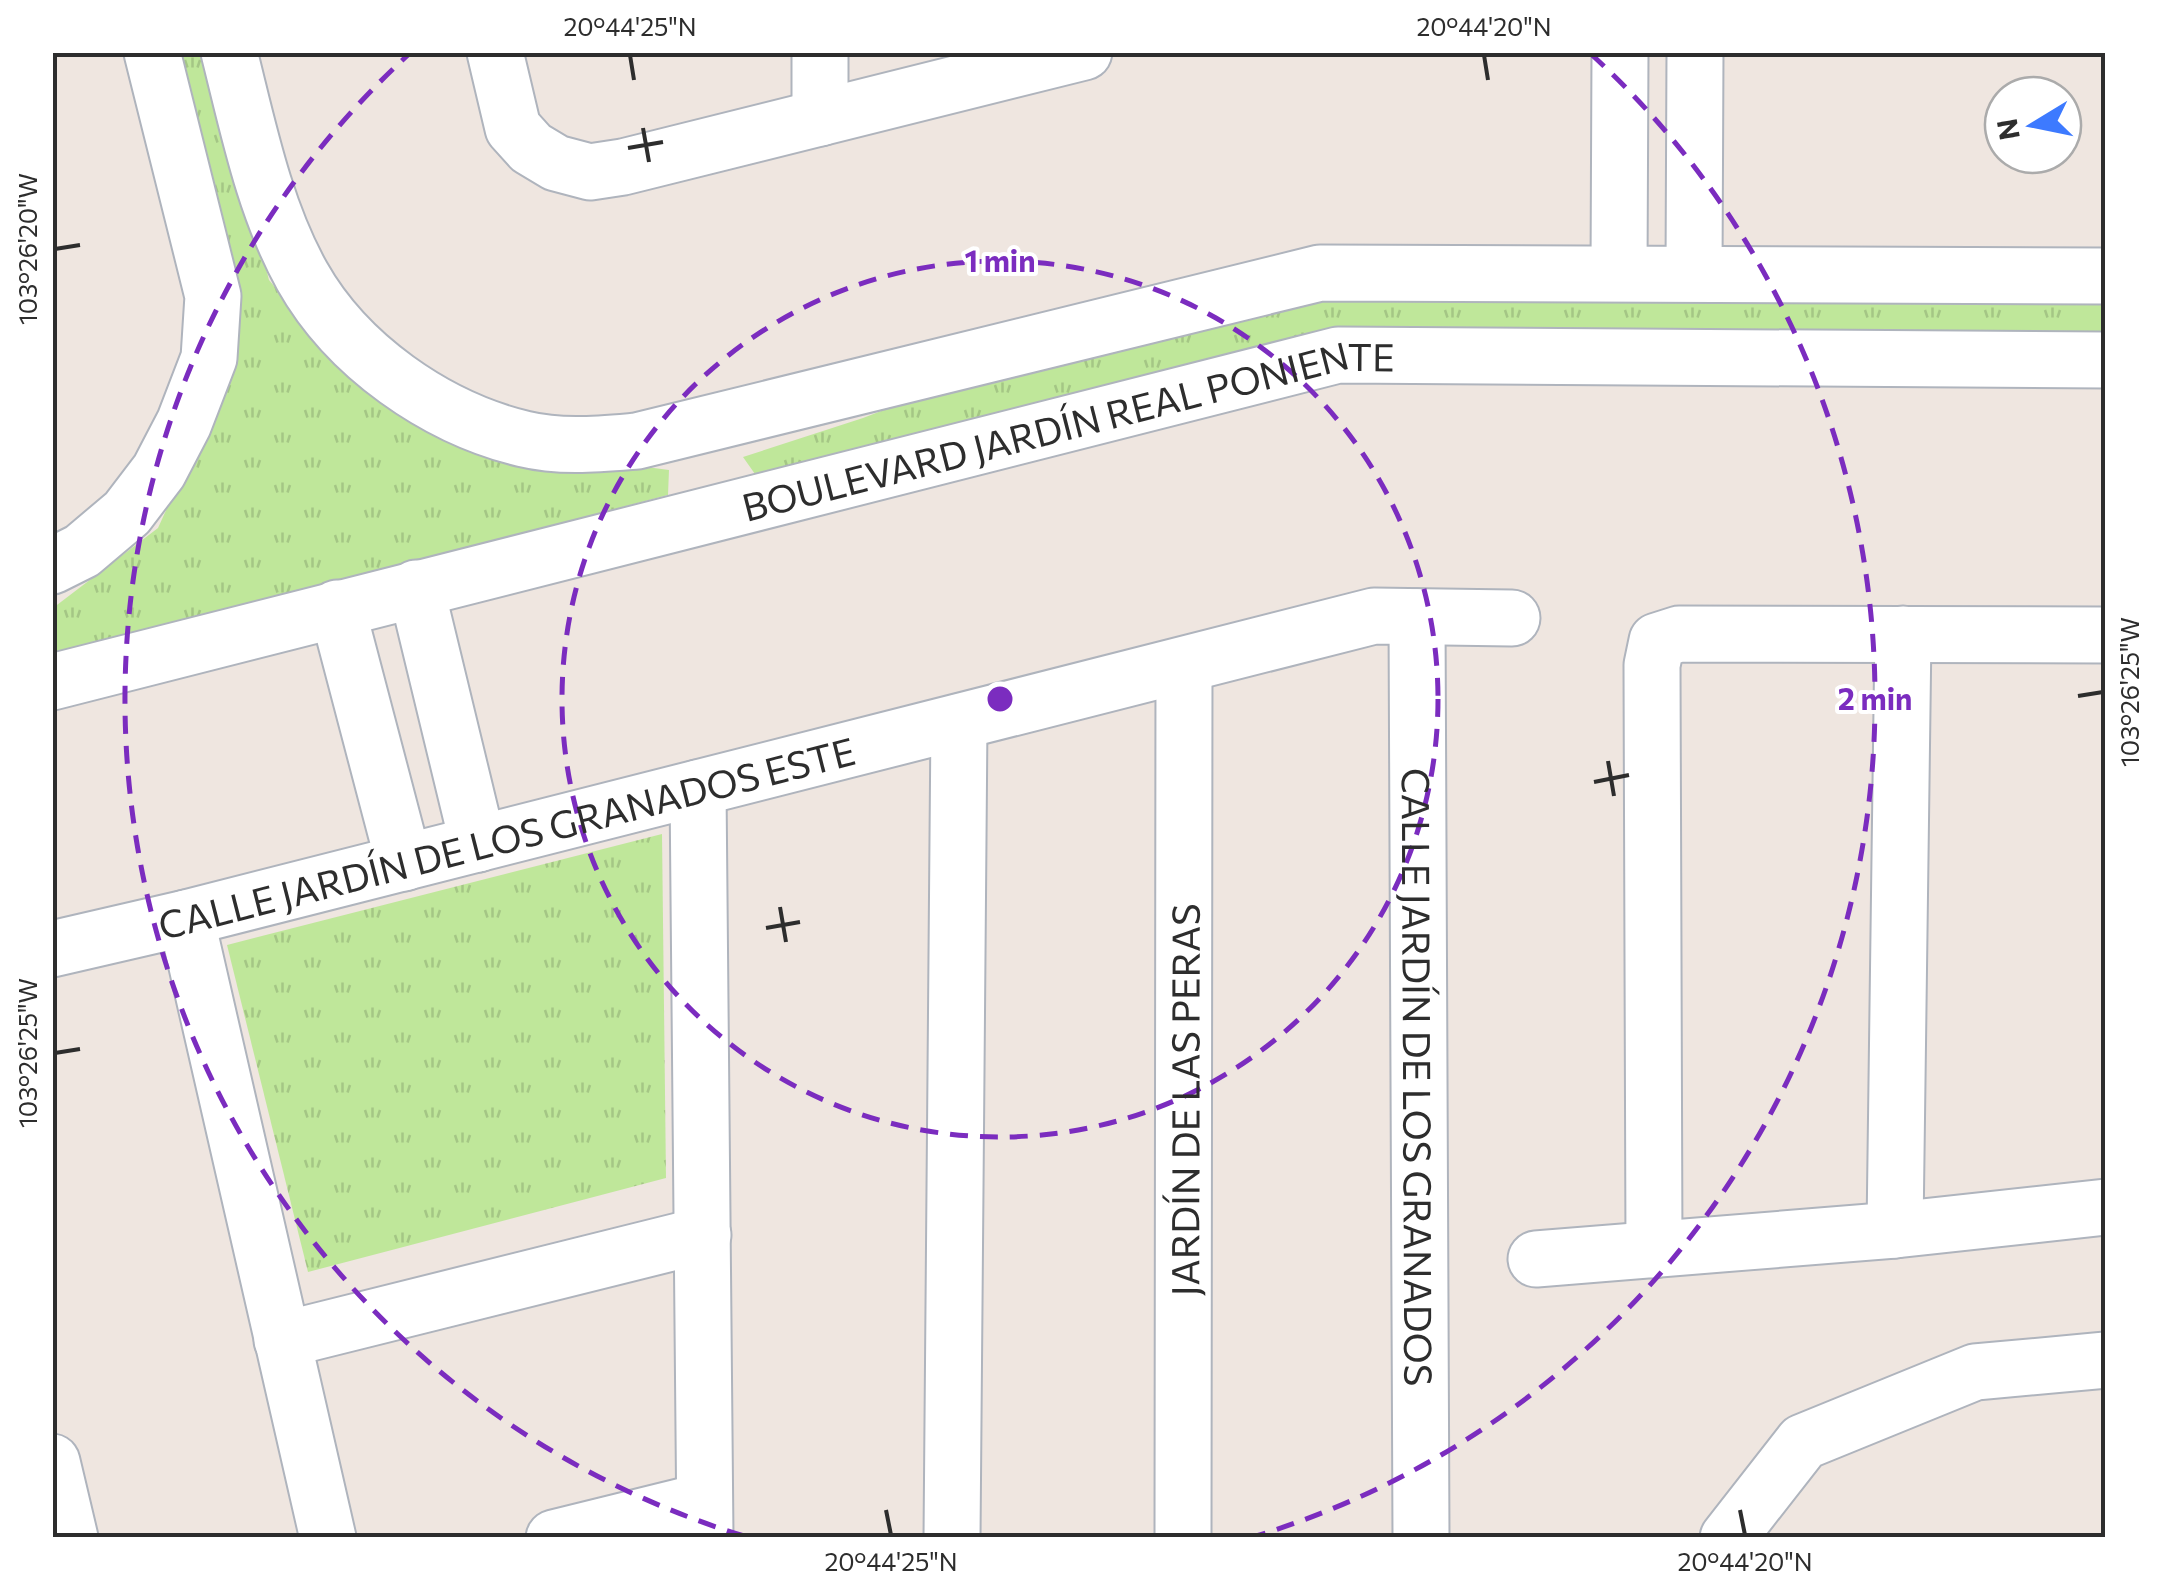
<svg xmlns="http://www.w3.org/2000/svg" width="2158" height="1590" font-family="Commissioner,sans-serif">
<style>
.grass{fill:url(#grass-tufts)}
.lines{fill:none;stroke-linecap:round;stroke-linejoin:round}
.minor-casing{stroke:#afb4bd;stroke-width:59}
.minor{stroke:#fff;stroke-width:55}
.ticks{fill:none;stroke:#2d2d2d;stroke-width:4}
.ring{fill:none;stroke:#7b2cbf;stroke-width:5;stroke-dasharray:18 12}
.labels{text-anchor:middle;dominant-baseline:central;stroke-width:8;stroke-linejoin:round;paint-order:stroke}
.street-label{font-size:38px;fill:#2d2d2d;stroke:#fff}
.centre{fill:#7b2cbf;stroke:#fff;stroke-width:5}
.ring-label{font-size:30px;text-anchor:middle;font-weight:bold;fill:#7b2cbf;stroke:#fff;stroke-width:8;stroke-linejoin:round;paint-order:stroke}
.neatline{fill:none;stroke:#2d2d2d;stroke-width:4}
.ticks-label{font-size:25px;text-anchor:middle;fill:#2d2d2d}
</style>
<defs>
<pattern id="grass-tufts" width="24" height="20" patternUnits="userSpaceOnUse" patternTransform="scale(2.5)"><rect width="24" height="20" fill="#bfe79a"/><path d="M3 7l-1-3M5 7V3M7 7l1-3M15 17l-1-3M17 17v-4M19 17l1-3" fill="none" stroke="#a4c685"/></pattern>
</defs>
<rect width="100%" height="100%" fill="#efe6e0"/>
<g class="grass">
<polygon points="167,53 210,53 269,280 344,370 448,441 669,470 668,495 53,658 53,608 158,528 231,367"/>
<polygon points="1320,291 2105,298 2105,334 1327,341 762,484 743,457 863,418 967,378"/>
<polygon points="662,834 666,1178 308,1272 227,945"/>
</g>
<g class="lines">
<g class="minor-casing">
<g id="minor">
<path d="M229,52C248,127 264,208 302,276C347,356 436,418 524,439C561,448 600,444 637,441L1320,273L2106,276"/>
<polyline points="495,52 513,128 531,148 556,163 590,172 623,167 1084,52"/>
<polyline points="820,118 820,52"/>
<polyline points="1619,273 1620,52"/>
<polyline points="1694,273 1695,52"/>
<polyline points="52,566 82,551 127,513 159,471 184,423 209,358 213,296 152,52"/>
<polyline points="416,588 478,844"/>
<polyline points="337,608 404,863"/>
<path id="s1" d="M1417,617L1421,1538"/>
<path id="s2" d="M52,682L1338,355L2106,360"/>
<polyline points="698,788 705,1538"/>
<polyline points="186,918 328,1538"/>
<path id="s3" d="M52,949L186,918L1374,616L1512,618"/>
<polyline points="1895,1230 1903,634"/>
<polyline points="1654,1250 1652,665 1657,641 1679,634 2106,635"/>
<polyline points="1536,1259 1895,1230 2106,1207"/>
<polyline points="282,1340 703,1235"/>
<polyline points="52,1462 70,1538"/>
<polyline points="554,1538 704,1501"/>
<polyline points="952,1538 959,722"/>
<path id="s4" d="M1183,1538L1184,665"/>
<polyline points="1728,1538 1803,1442 1975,1372 2106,1360"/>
</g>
</g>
<use href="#minor" class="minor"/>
</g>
<path class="ticks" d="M630,55L634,80M1484,55L1488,80M643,128L649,162M628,148L663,142M55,249L80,245M2078,696L2103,692M1608,761L1614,796M1594,782L1629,775M780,907L786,942M766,928L800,922M55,1053L80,1049M886,1510L891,1535M1740,1510L1745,1535"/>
<g class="ring">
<circle cx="1000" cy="699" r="438"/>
<path d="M744 1536A875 875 0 0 1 409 54M1591 54A875 875 0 0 1 1256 1536"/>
</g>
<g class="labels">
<g class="street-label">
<text stroke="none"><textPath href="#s2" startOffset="1048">BOULEVARD JARDÍN REAL PONIENTE</textPath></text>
<text stroke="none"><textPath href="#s3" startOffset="468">CALLE JARDÍN DE LOS GRANADOS ESTE</textPath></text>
<text stroke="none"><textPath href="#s1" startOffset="460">CALLE JARDÍN DE LOS GRANADOS</textPath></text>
<text stroke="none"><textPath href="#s4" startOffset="438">JARDÍN DE LAS PERAS</textPath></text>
</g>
</g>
<circle cx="1000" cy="699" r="15" class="centre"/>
<g class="ring-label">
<text x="1000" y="272">1 min</text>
<text x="1875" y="710">2 min</text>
</g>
<rect width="2158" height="1590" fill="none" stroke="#ffffff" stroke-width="110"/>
<g transform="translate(2033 125) rotate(260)"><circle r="48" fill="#ffffff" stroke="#ababab" stroke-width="2.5"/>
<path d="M0-8L18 38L0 25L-18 38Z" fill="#3d7aff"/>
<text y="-15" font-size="28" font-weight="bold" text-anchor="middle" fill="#2d2d2d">N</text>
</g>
<rect x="55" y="55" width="2048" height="1480" class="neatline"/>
<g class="ticks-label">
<text x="630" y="36">20°44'25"N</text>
<text x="1484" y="36">20°44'20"N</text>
<text transform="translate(28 249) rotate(-90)" y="9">103°26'20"W</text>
<text transform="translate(2130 692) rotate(-90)" y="9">103°26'25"W</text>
<text transform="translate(28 1053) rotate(-90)" y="9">103°26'25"W</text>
<text x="891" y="1571">20°44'25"N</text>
<text x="1745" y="1571">20°44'20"N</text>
</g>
</svg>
